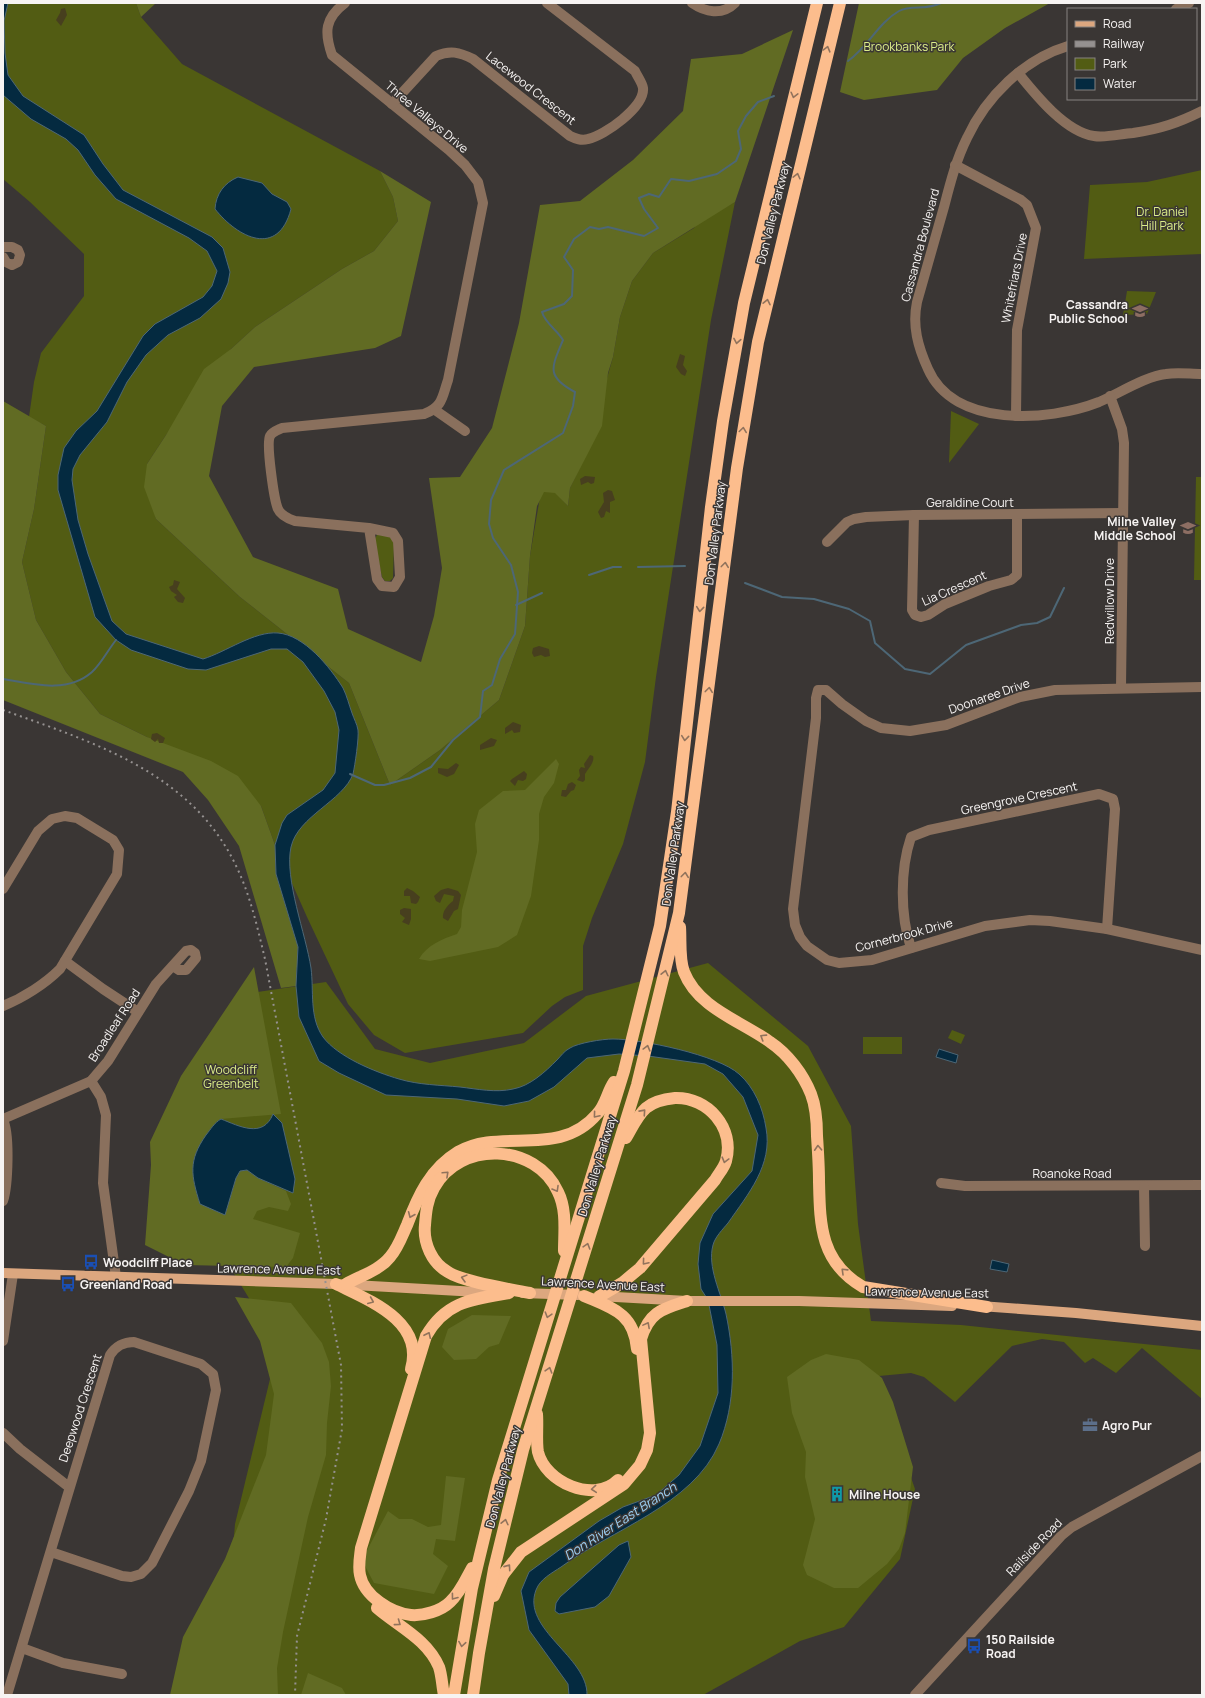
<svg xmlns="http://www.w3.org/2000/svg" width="1205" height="1698" font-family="Manrope,sans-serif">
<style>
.green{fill:#525c13}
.forest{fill:#616b23}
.sand{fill:#473f1e}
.water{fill:#042a40;stroke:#4d6776}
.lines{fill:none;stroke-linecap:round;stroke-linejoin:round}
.stream{stroke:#4d6776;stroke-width:2}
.minor{stroke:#8a705d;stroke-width:10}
.major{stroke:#dca77f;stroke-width:10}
.highway{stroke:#fcbd8d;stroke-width:12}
.rail{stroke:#959190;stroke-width:2;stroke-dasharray:2 4;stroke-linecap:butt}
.oneway{stroke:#91735c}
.labels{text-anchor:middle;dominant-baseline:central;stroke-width:3;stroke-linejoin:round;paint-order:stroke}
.park-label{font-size:12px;fill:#dced89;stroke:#3a3634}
.street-label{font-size:12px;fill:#f7f4f3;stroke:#3a3634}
.poi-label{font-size:12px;font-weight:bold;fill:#f7f4f3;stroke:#3a3634;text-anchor:start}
.water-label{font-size:13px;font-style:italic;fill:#9dd2f7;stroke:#3a3634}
</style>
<rect width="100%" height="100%" fill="#3a3634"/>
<g class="green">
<polygon points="3,3 136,3 141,17 182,64 380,171 393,197 398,221 374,251 342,269 255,327 231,349 166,435 147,464 156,519 240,597 349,683 390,785 440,750 499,700 525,626 530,556 541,491 554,489 556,493 568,506 570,488 584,459 613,357 620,317 632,281 653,253 694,228 696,224 735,202 711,320 656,677 645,762 623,844 592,918 583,946 583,990 565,997 552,1006 523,1033 405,1053 374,1035 348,1004 307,917 275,845 261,806 147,737 100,714 66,672 36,620 22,562 34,509 46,426 29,417 34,382 41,353 84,296 84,254 30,202 3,179"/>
<polygon points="1202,170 1202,254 1084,259 1090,185 1147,182"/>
<polygon points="1127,291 1156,292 1147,314 1123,315"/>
<polygon points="951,411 979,424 949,463"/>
<polygon points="1196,477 1202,477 1202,580 1194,580"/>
<polygon points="377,535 390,535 394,544 393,578 390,581 385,581 382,577 374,540"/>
<polygon points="708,963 808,1046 851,1126 858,1224 871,1321 961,1325 1202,1350 1202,1399 1142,1348 1116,1373 1093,1358 1085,1363 1064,1342 1042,1339 1012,1346 955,1402 924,1377 911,1373 879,1376 881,1392 915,1489 900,1559 844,1627 800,1641 703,1695 221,1695 235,1524 278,1346 171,1170 237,995 326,982 375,1049 430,1063 524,1043 586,996"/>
<polygon points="952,1030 965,1035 961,1044 948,1038"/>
<rect x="863" y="1037" width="39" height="17"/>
</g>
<g class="forest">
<polygon points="136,3 156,3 141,17"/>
<polygon points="859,3 1050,3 1005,28 963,58 937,90 864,100 840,92"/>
<polygon points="793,30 735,202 653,253 632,281 620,317 613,357 608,373 602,426 570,488 568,506 555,493 544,492 537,506 530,556 525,626 499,700 440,750 390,785 349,683 240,597 156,519 144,487 147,464 166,435 204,369 231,349 255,327 342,269 374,251 398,221 393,197 380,171 431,202 401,336 375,348 254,367 222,406 209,476 253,557 338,589 348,629 421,662 434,616 442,568 429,478 460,477 492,428 519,323 540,205 580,201 633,160 683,111 691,59 742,54"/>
<polygon points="3,401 46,426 34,509 22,562 36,620 66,672 100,714 147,737 211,761 238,776 261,806 275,845 276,874 298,947 296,986 281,988 239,846 208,800 183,772 3,700"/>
<path d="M556,759L559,764L554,783L544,797L539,814V840L531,896L517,935L498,947L430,961L419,959C427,945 442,939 457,934L461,927L462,910L477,852L475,824L479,810L503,791L525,790Z"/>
<polygon points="254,967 281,1114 221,1119 216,1122 225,1215 236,1178 240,1171 247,1170 258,1178 286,1191 291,1204 288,1211 269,1207 257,1211 253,1219 300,1233 293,1258 286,1267 185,1265 145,1245 151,1165 150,1142 181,1076"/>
<polygon points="235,1297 291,1303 322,1343 329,1362 331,1386 327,1423 326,1455 308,1517 283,1632 277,1668 278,1695 170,1695 183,1637 225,1559 266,1455 274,1394 260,1341"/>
<polygon points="472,1315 511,1316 499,1344 489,1347 476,1359 454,1360 442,1347 448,1329"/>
<polygon points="826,1354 859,1360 882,1378 893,1402 913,1467 905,1533 899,1549 887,1564 858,1588 834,1588 807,1575 803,1565 815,1519 805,1477 806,1452 792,1413 787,1377 811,1360"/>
<polygon points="446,1476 465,1478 455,1541 436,1539 433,1554 448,1566 434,1594 374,1583 365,1566 365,1554 388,1511 399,1519 412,1519 428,1527 441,1525"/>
<polygon points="308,1673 342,1688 346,1695 301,1695"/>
</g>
<g class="sand">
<polygon points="65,8 67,15 61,26 56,20 60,13 61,9"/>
<polygon points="680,354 685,356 683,365 687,371 685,376 681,374 676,367"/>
<polygon points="585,476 595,477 594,483 591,484 588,482 581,485 580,479"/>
<polygon points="608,490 612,491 615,500 610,502 610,513 606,511 604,517 601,518 598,512 604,502 603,493"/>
<polygon points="174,580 180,582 177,589 185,598 183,603 178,602 174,597 177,595 171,591 169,587 173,585"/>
<polygon points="539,646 549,649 550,656 545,657 541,655 534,657 532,653 533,648"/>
<polygon points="513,722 521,725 520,732 514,733 512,730 505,734 505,728"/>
<polygon points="157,733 165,738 163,743 159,743 158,739 155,742 151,739 152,734"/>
<polygon points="491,738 497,740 494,746 480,750 480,745"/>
<path d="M590,755L593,756C595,762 588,769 585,774V780L583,782L577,780L580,776L579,770L581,767L585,768L584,764Z"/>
<polygon points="456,763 459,765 454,774 447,777 438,773 438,768 448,769"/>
<polygon points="524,771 527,774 526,779 523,781 518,780 515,786 510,781 512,779"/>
<polygon points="572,782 576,785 574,790 571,791 566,797 561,796 562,790 566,790 568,784"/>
<polygon points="407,888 413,891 420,897 418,902 416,904 411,903 410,896 404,896 404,891"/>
<path d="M448,888L458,891L461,895L458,909L454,911L448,921L443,918C442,911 448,905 453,901L454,896L444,894L440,903L436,901L434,896L441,890Z"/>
<polygon points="404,908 411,909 411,919 409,925 402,922 405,918 400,914 400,910"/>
</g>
<g class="water">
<path d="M3,3H8L4,21L5,53L8,75L23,96L84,135L103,164L123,190L212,237L223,248L230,272L228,283L221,299L200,318L168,335L146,355L127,382L107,422L80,455L73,469L72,480L78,520L88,554L112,621L126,634L203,659C226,652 254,631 278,633C304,635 330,667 343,688C347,696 349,705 352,713C354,719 357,724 358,730C359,738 355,765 353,774C343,801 298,816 291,847C284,878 306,935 311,968C314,991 309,1017 323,1037C338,1057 375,1072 399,1079C419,1085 440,1085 460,1087C477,1089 496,1093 513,1089C530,1086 545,1072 557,1060C561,1056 564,1051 570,1048C578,1043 602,1039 613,1039C641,1039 718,1055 739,1074C754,1087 763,1108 766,1128C773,1165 748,1194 728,1223C723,1229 715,1237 713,1245C707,1267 721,1293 726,1314C735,1356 736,1404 719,1444C693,1505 611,1530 561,1567C552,1573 540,1579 536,1590C521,1629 588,1657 587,1695H569L568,1684L529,1630L521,1591L529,1572L599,1521L623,1507L656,1495L679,1475L700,1446L718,1393L717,1345L708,1300L701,1289L698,1264L700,1243L713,1214L752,1171L758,1135L743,1097L723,1074L705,1064L648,1056L619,1054L587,1058L554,1087L529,1101L504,1106L457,1099L386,1095L339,1073L319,1061L299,1017L296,986L298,947L276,874L275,845L282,823L287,815L323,790L335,773L339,730L335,712L324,691L303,662L287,649H271L206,670L188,669L131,650L116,640L95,617L58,490V475L64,448L76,431L97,411L143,336L155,324L203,297L212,286L217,271L207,251L189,238L116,199L95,175L78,150L66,139L31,119L3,95Z"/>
<path d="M238,177L262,183L272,194L287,202L291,209C278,258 238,238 215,209C216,194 224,183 238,177Z"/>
<polygon points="939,1049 958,1055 956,1063 936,1057"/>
<path d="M273,1114L282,1123L295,1179L293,1193L258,1178L247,1170L240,1171L236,1178L225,1215L200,1204C191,1175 188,1161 206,1135C211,1129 214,1123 221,1119C239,1126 263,1139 273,1114Z"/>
<polygon points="992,1260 1009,1264 1007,1272 990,1269"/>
<polygon points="628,1541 631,1557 609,1596 595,1607 559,1614 555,1611 556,1603 560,1597 619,1545"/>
</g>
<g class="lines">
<g class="stream">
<path d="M848,61C868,47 878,23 899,11C911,4 926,11 941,3"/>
<polyline points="638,567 685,566"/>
<polyline points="589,575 613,567 621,567"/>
<polyline points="745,583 782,597 814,599 849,609 870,621 875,643 905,669 930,674 966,645 1021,625 1037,623 1050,617 1064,588"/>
<polyline points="516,605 542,593"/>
<path d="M3,679C32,684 67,694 92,672C101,664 108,650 116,640"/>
<path d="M350,774L375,785H384L410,778L431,767L453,740L480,717L483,691L492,685L500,659L515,634L518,592L511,565L493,538L489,524L491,500L504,470L563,433L573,406L575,392C545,376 552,367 563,340C557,330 545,323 542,312L564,304L572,296L573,270L564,257L574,239L590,227L599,229L608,227L644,236L658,228L644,209L639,198L649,194L659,197L671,179L689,181L717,174L736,161L741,149L738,131L746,116L758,102L774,96"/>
</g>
<g class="minor">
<path d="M345,3C325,18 324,32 332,55L449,150L465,165L478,182L483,203L448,380C442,397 443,407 424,414L282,428C278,430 272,432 270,436C266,444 274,500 278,509C281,516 289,519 295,521L369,528L393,533L398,541L400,577L394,587L382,586L377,579L369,528"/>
<path d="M692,3C705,12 722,16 735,3"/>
<polyline points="1176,9 1189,3"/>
<path d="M1068,46C1024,59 986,97 967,138C956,160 950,184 944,207C935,239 926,270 917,302C912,326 918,347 928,369C954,428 1048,422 1099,402C1118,394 1146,376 1166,374C1177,372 1190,374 1202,374"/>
<path d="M1018,73C1035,94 1065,132 1094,136C1106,138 1120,134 1133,133C1160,129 1178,123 1202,111"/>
<path d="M392,104L436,56C450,50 459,52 473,59L570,136C576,139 581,141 588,139C604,136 645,107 643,88C642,82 637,76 635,71L547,3"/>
<polyline points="955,165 1021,200 1027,205 1036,228 1017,330 1016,416"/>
<polyline points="3,247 12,247 18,250 20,255 18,262 12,265 6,262 3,257"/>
<polyline points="1110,396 1122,429 1124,443 1121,688"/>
<polyline points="435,410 465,431"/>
<polyline points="914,515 912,610 915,615 921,617 928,615 945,604 989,586 1011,580 1017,575 1017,514"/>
<polyline points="827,542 847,522 854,519 866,517 914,515 1122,513"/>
<polyline points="1202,687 1055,690 1020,697 946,725 910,731 881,728 866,721 842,704 826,690 818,690 816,698 816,718 793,909 795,925 800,937 807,946 827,960 839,963 872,960 985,926 1030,920 1050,921 1107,929 1202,950"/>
<path d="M3,889L38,831L52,819L65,816L77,818L113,840L119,850L117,874L60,969C45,984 23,998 3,1006"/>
<path d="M911,948C900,915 900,870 911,837L929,830L1099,794L1113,799L1115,809L1107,929"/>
<polyline points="65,961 103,989 138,1012"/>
<polyline points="91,1081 101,1097 106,1115 103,1183 116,1277"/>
<polyline points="3,1119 91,1081 108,1061 156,984 186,951 191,950 195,953 196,958 186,970 179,970 173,966"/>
<path d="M3,1120C10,1134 8,1186 3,1201"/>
<polyline points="941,1183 965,1186 1202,1185"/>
<polyline points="1144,1186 1145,1246"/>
<polyline points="3,1341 13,1274"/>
<polyline points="3,1433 20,1449 69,1487"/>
<polyline points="22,1648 63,1663 122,1674"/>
<path d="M7,1695L110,1355C116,1346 123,1342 134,1342L201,1364L213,1374L216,1390L201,1461L189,1491L152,1563L141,1574L131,1577L122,1576L51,1552"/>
<polyline points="915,1695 1061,1536 1072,1527 1202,1456"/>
</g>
<g class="major">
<polyline points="3,1273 336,1284 495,1293"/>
<polyline points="523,1293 578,1295"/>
<polyline points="598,1296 687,1301 799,1301 952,1306"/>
<polyline points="980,1306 1076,1313 1202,1326"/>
</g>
<g class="highway">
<path d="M680,927C681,941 679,959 684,972C698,1008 741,1021 770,1042C788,1054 803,1074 811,1094C816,1107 817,1122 817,1136C818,1151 819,1166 819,1181C820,1225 820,1262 863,1287L987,1307"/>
<path d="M336,1284C368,1300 425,1321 411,1369"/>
<path d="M346,1284C360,1276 380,1270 390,1257C398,1248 402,1236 407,1225C418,1196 430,1169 458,1152C501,1127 559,1159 597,1114C606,1105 607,1092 614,1082"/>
<path d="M530,1293C510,1289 463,1282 448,1272C432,1263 423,1243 425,1225C426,1212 427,1200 434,1188C460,1140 536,1143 558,1192C567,1210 564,1232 564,1251"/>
<path d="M584,1296C612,1308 634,1313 637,1349"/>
<path d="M600,1296L622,1283L640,1268L715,1180C719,1173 724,1168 726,1161C735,1128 708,1097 675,1098C665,1099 654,1101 646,1108C637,1116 632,1128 626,1138"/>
<path d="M537,1414C538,1425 536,1442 538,1452C545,1482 594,1504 618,1480"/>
<path d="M472,1568C466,1579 460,1593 450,1602C441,1611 423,1616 411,1615C391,1613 364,1596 360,1575C358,1566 360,1557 361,1548L426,1336C446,1301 473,1299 509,1293"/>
<path d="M494,1596L503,1575L521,1552L624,1484L640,1465L647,1450L650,1433L641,1339C649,1312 662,1309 687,1301"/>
<path d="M377,1608C399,1627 427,1639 439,1667C442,1676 442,1686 444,1695"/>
<polyline points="454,1695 472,1588 498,1480 624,1071 660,926 677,812 711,507 723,421 744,303 817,3"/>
<polyline points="473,1695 479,1653 494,1569 523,1450 637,1085 679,913 737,468 758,342 840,3"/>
</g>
<path class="rail" d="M3,710C95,743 194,773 238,870C251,898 258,930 265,959L341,1365L342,1429L326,1519L297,1636L295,1695"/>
</g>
<defs><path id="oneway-chevron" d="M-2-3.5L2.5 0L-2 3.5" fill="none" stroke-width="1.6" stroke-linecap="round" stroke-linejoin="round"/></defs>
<g class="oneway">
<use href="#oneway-chevron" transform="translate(827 49) rotate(-75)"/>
<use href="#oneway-chevron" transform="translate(794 95) rotate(104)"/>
<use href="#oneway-chevron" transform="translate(797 176) rotate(-76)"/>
<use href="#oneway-chevron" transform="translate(767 302) rotate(-78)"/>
<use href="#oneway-chevron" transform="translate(737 341) rotate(100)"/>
<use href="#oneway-chevron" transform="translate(743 430) rotate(-82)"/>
<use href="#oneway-chevron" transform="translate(725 565) rotate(-83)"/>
<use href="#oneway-chevron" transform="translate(700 609) rotate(96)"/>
<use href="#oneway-chevron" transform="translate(709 690) rotate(-83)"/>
<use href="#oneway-chevron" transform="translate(685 738) rotate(96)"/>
<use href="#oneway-chevron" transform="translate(685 875) rotate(-83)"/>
<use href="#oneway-chevron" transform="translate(665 973) rotate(-77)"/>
<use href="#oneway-chevron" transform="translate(763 1037) rotate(-148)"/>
<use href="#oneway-chevron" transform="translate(647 1048) rotate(-75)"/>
<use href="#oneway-chevron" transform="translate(643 1112) rotate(-48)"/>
<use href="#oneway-chevron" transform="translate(596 1115) rotate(130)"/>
<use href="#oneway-chevron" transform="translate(818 1148) rotate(-93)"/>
<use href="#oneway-chevron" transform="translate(725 1160) rotate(105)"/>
<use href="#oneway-chevron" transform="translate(446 1174) rotate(-43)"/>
<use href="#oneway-chevron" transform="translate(556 1189) rotate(60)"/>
<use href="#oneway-chevron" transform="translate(411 1215) rotate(113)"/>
<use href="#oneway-chevron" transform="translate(587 1246) rotate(-73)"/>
<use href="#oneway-chevron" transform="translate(645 1262) rotate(130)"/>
<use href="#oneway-chevron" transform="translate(844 1271) rotate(-136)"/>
<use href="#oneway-chevron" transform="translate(464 1278) rotate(-165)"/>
<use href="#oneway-chevron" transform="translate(371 1301) rotate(23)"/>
<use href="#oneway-chevron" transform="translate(548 1315) rotate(107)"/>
<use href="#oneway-chevron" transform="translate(647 1325) rotate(-62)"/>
<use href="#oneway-chevron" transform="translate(428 1335) rotate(-65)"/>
<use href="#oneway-chevron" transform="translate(549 1370) rotate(-73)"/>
<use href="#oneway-chevron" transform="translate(594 1489) rotate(175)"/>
<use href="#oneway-chevron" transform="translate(505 1522) rotate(-77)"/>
<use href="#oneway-chevron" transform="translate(508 1567) rotate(-55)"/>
<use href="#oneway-chevron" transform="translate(454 1597) rotate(127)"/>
<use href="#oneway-chevron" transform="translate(398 1623) rotate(36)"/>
<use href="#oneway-chevron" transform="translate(462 1644) rotate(99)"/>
</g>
<defs>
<g id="school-bare" transform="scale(1.2)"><path d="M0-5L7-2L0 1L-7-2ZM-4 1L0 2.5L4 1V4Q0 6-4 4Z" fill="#8d6e63" stroke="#3a3634" stroke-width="2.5" paint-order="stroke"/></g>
<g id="bus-bare" transform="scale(1.2)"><path d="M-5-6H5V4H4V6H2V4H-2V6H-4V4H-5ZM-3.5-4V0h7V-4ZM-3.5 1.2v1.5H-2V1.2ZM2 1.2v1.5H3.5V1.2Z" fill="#1a4fb4" stroke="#3a3634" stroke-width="2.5" paint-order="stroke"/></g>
<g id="office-bare" transform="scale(1.2)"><path d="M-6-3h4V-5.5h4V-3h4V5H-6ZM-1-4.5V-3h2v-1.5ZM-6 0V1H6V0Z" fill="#5c6f8a" stroke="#3a3634" stroke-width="2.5" paint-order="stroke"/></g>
<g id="building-bare" transform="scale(1.2)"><path d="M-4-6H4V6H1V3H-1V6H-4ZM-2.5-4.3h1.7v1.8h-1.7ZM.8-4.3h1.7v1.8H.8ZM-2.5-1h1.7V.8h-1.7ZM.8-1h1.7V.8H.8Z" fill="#0f9aa8" stroke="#3a3634" stroke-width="2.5" paint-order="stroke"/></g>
</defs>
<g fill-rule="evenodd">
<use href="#school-bare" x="1140" y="311"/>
<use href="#school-bare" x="1188" y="528"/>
<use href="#bus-bare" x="91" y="1262"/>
<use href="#bus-bare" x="68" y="1284"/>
<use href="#office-bare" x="1090" y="1425"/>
<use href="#building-bare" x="837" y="1494"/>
<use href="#bus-bare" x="974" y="1646"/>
</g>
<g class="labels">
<g class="park-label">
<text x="909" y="46">Brookbanks Park</text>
<text x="1162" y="211">Dr. Daniel<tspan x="1162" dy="14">Hill Park</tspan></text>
<text x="231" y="1069">Woodcliff<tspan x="231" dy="14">Greenbelt</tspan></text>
</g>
<g class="street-label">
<text transform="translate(531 88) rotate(38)">Lacewood Crescent</text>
<text transform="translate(427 117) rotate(40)">Three Valleys Drive</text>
<text transform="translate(773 213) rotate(-76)">Don Valley Parkway</text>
<text transform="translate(920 245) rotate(-75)">Cassandra Boulevard</text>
<text transform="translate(1014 278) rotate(-79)">Whitefriars Drive</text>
<text x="970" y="502">Geraldine Court</text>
<text transform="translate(715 533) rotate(-83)">Don Valley Parkway</text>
<text transform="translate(954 588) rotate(-24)">Lia Crescent</text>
<text transform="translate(1109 601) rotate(-90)">Redwillow Drive</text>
<text transform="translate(989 696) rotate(-19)">Doonaree Drive</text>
<text transform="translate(1019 798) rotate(-12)">Greengrove Crescent</text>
<text transform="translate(673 854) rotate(-82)">Don Valley Parkway</text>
<text transform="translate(904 935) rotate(-15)">Cornerbrook Drive</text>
<text transform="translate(114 1025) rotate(-57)">Broadleaf Road</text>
<text transform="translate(597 1166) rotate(-73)">Don Valley Parkway</text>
<text x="1072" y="1173">Roanoke Road</text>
<text transform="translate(279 1269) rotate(1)">Lawrence Avenue East</text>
<text transform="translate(603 1284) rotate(3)">Lawrence Avenue East</text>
<text transform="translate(927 1292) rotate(1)">Lawrence Avenue East</text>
<text transform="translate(80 1408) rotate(-72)">Deepwood Crescent</text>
<text transform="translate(503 1477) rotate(-75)">Don Valley Parkway</text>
<text transform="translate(1034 1547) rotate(-46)">Railside Road</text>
</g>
<g class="poi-label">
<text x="1128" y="304" text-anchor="end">Cassandra<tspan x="1128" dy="14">Public School</tspan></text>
<text x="1176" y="521" text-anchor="end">Milne Valley<tspan x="1176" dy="14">Middle School</tspan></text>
<text x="103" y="1262">Woodcliff Place</text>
<text x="80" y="1284">Greenland Road</text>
<text x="1102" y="1425">Agro Pur</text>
<text x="849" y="1494">Milne House</text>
<text x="986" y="1639">150 Railside<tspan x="986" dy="14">Road</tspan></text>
</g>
<g class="water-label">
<text transform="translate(620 1521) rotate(-33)">Don River East Branch</text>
</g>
</g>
<rect width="1205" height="1698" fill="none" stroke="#f7f4f3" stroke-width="8"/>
<rect x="1067" y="8" width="130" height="92" fill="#3a3634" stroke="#868280"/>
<rect x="1075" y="21" width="20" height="6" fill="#dca77f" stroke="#868280"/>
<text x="1103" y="28" font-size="12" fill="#f7f4f3">Road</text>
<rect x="1075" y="41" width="20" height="6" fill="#959190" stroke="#868280"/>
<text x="1103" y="48" font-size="12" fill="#f7f4f3">Railway</text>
<rect x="1075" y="58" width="20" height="12" fill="#525c13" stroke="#868280"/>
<text x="1103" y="68" font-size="12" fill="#f7f4f3">Park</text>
<rect x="1075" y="78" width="20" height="12" fill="#042a40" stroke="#868280"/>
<text x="1103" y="88" font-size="12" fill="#f7f4f3">Water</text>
</svg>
